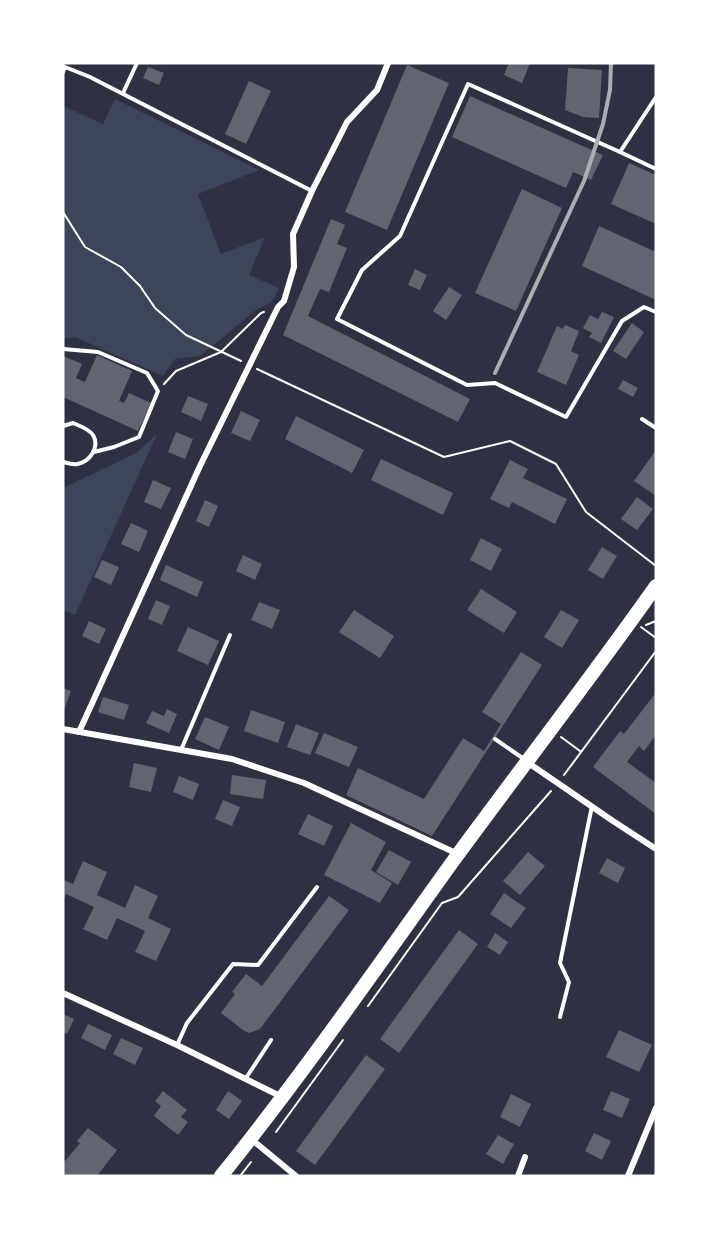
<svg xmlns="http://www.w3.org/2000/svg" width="719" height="1239" font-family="Commissioner,sans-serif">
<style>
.green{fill:#3c4559}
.building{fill:#626471}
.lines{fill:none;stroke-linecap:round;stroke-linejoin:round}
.path{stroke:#fff;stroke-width:2}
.service{stroke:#fff;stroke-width:4}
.minor{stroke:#fff;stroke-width:6}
.primary{stroke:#fff;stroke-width:14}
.rail{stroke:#abadb3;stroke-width:4}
</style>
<rect width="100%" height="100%" fill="#2d3142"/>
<g class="green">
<polygon points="115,99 259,170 198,194 221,254 265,237 249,275 279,288 272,302 255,311 200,356 175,359 163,376 75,337 63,339 63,106 103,124"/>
<polygon points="157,434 75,615 63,610 63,488 136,453"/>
</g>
<g class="building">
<polygon points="509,63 530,63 522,83 504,75"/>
<polygon points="407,65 449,83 387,230 345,212"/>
<polygon points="148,67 164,73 159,85 143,78"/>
<polygon points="568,68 602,70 599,118 583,117 565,110"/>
<polygon points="249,81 271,91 246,144 225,134"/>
<polygon points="470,96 603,155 591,180 573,172 566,188 452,137"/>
<polygon points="629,163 656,175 656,224 611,204"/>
<polygon points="522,189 562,208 516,311 475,293"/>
<polygon points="331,219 345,225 337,244 347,248 329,292 320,289 308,316 470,399 458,422 283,335"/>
<polygon points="599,226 656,252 656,300 582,266"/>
<polygon points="415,269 427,275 420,290 408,285"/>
<polygon points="449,287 462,295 446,320 433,311"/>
<polygon points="602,312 614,317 601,343 589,337 592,333 583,328 590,315 598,319"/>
<polygon points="632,323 644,332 626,359 613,351"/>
<polygon points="565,325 579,331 571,351 579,355 566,385 537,372 557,326 563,329"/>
<polygon points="97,355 132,371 119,401 124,403 129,393 151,403 138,431 63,397 63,356 82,364 76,378 85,382"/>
<polygon points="623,380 638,388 633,397 618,389"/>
<polygon points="188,396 208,404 201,421 181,412"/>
<polygon points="241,411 260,420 250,441 231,433"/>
<polygon points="296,416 364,450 352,473 285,439"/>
<polygon points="176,432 193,439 185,459 168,452"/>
<polygon points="656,450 656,496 634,481"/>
<polygon points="381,459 453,493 443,515 371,480"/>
<polygon points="510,460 528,469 523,478 567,499 555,524 512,502 509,508 490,499"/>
<polygon points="153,480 171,488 161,509 144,502"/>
<polygon points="637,497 653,509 637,530 621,519"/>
<polygon points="205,500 218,506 209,527 196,521"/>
<polygon points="131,523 148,531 139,552 121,544"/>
<polygon points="481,538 502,549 491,571 470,560"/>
<polygon points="602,547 617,556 603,579 588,570"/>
<polygon points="243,555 262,564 255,580 236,571"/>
<polygon points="102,560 119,567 111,585 94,577"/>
<polygon points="166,565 203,582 197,597 160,580"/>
<polygon points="481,589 517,612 504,633 467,610"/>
<polygon points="156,600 170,606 162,625 148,619"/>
<polygon points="259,602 280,610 272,629 251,620"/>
<polygon points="354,610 394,636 380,658 339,632"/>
<polygon points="561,610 579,620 562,648 544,637"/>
<polygon points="89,621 106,629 99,644 82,636"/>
<polygon points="188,627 219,641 208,665 177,651"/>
<polygon points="521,652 542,665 432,836 346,795 358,768 424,799 463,738 484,751 501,724 482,712"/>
<polygon points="63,688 71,691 63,713"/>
<polygon points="654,695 656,696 656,735 644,751 639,746 627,762 656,783 656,814 593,767 620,731 624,734"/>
<polygon points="103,697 129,705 124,720 98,712"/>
<polygon points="167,709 177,714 169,733 146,723 152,711 164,716"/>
<polygon points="251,710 285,722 278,743 244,731"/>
<polygon points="205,717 229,727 219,750 195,739"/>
<polygon points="296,724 319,733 310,755 287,747"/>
<polygon points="324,733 358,747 349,767 315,753"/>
<polygon points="134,763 157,768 151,792 129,787"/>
<polygon points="232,775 266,780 263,799 230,794"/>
<polygon points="179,776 199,784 193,800 173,792"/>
<polygon points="223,800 240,807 232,826 215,819"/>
<polygon points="308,814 333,826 324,846 298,834"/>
<polygon points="351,823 386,842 371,870 392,883 380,903 324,875"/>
<polygon points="389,850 411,862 398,885 376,872"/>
<polygon points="528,852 545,866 520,895 503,881"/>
<polygon points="607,858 625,868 618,883 599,873"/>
<polygon points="83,861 107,872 97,895 125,908 135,885 158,896 148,918 171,929 156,961 135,952 145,931 117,918 107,940 83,929 94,907 66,894 63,900 63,880 73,884"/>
<polygon points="504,893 526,908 511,928 490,914"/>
<polygon points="329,896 349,910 260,1029 249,1033 243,1030 221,1013 235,994 232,992 246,974 262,986"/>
<polygon points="459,930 478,944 399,1053 380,1039"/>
<polygon points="495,933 508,942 500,955 487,947"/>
<polygon points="63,1014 74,1019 67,1034 63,1032"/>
<polygon points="88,1024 112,1035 105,1050 81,1038"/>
<polygon points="619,1030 652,1045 639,1072 606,1057"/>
<polygon points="121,1038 143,1048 135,1065 113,1054"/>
<polygon points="366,1055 385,1069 315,1165 296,1151"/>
<polygon points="163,1091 187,1110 181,1117 188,1122 178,1135 154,1116 161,1106 155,1101"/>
<polygon points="228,1091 242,1101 229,1119 216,1110"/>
<polygon points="611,1091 630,1099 622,1118 603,1110"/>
<polygon points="511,1094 531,1104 520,1127 500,1117"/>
<polygon points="88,1128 117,1150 97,1176 63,1176 63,1160 65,1161 80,1143 77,1141"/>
<polygon points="594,1133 611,1141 602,1160 585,1151"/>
<polygon points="498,1135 514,1144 503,1164 486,1154"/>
</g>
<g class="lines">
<g class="path">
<polyline points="63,212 85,247 121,267 140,286 155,308 186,335 241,361"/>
<polyline points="257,369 444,457 510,441 556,464 586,512 656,566"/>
<polyline points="164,384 176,371 221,352 261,313 264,312"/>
<polyline points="646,625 656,621"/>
<polyline points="641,627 656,638"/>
<polyline points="561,737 580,751"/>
<polyline points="564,775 656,651"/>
<polyline points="368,1006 442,903 458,897 551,791"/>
<polyline points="276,1132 343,1040"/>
<polyline points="240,1176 251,1162"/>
</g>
<g class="service">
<polyline points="63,72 65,67 90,77 312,191"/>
<polyline points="123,93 137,63"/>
<polyline points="656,97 620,152 468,84 400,236 362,270 337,319 467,385 495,383 566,417 622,321 644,307 656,312"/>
<polyline points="620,152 656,169"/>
<polyline points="63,349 98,352 147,373 158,391 139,437 114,447 94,452"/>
<polyline points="642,419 656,428"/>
<path d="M63,426L73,423C80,426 89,429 93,435C100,447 90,462 77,464C73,465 67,463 63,462"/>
<polyline points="495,739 524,759"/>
<polyline points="181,750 230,635"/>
<polyline points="560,1017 569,982 560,963 592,806"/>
<polyline points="177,1045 187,1023 233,964 258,965 317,887"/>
<polyline points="246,1078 271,1040"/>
</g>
<g class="minor">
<polyline points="63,729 232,759 304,783 458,854"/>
<polyline points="79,732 200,466 278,307 284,301 294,267 293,234 312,191 347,122 377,90 388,63"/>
<polyline points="527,762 613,821 656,849"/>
<polyline points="63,993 177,1045 282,1097"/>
<polyline points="251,1139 296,1176"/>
<polyline points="518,1176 525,1157"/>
<polyline points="628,1176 656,1108"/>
</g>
<path class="primary" d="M221,1176C304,1073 379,964 456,857C522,767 591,678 656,586"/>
<polyline class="rail" points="495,373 584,181 603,124 610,90 611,63"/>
</g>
<rect width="719" height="1239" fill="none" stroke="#ffffff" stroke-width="129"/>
</svg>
